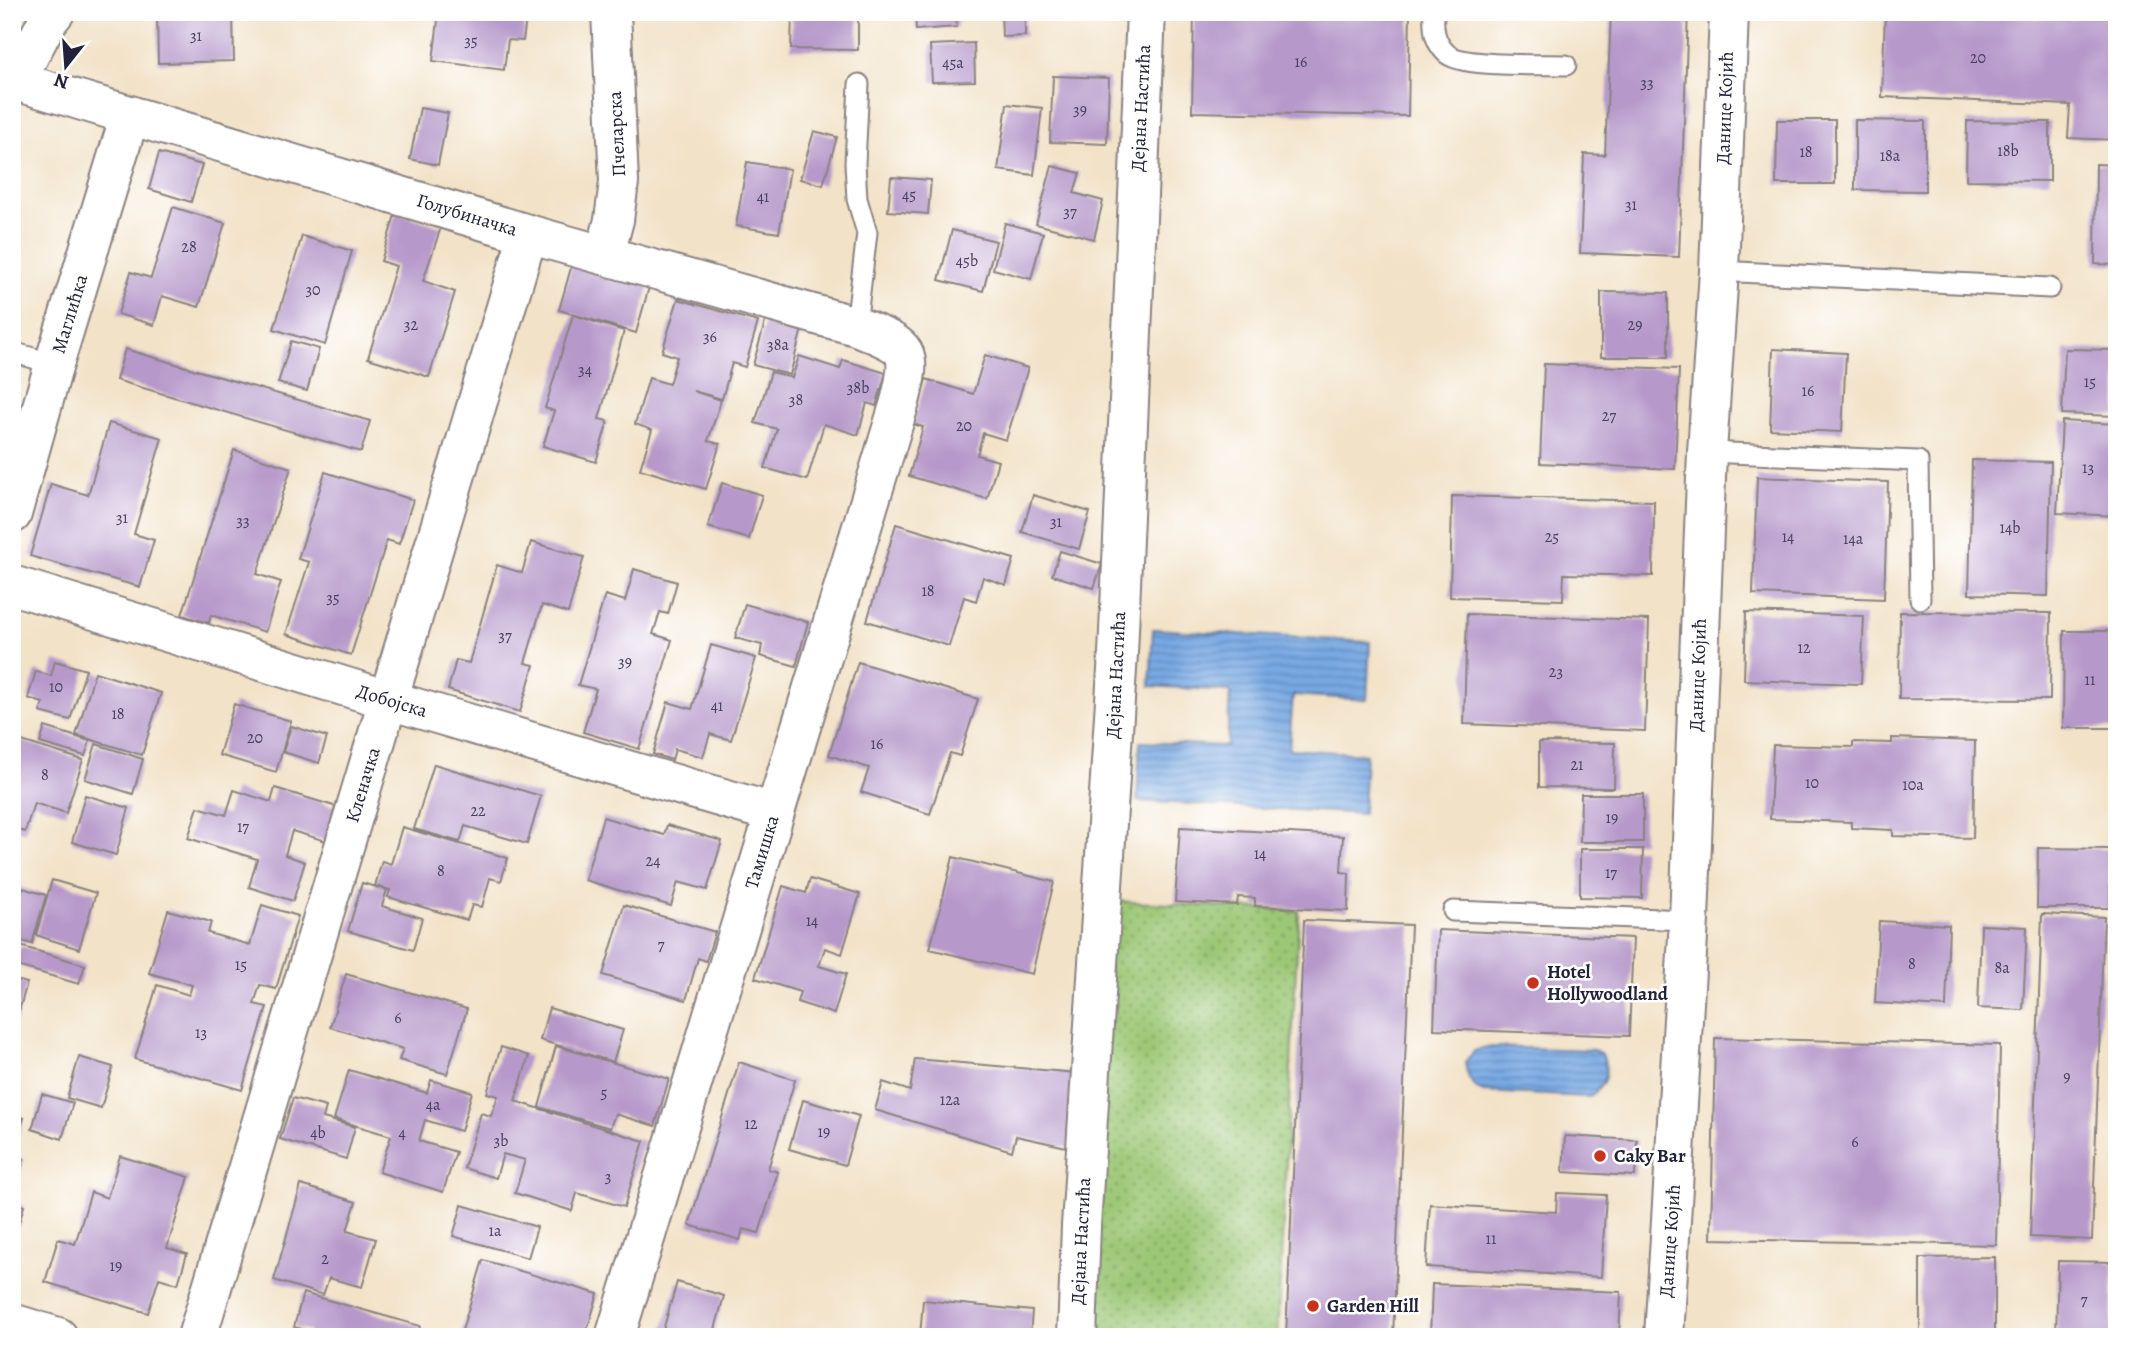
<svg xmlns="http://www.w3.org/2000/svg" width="2129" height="1349" font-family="Alegreya,serif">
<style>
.park{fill:url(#park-dots);stroke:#5f7558;stroke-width:2}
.water{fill:url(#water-rules);stroke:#4d668f;stroke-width:2}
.building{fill:#b699ca}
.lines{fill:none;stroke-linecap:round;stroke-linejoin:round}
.lane-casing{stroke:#8a8281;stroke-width:23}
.street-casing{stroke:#8a8281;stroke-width:42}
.lane{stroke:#fff;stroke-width:19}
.street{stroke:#fff;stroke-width:38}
.poi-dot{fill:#c8321e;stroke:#fff;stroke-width:2.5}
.labels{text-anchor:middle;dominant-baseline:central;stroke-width:5;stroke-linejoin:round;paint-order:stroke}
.number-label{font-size:16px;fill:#47405f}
.street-label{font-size:19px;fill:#22223b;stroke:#fff}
.poi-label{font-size:19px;font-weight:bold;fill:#22223b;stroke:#fff;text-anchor:start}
</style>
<defs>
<pattern id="park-dots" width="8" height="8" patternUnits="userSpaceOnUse" patternTransform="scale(1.75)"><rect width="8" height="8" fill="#9cc876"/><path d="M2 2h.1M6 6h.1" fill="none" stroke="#7fa262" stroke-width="1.8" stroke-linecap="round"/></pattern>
<pattern id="water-rules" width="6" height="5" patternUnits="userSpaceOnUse" patternTransform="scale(1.75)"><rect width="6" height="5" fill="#78a9e3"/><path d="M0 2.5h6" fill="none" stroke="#6289b9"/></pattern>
</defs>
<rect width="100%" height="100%" fill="#fff"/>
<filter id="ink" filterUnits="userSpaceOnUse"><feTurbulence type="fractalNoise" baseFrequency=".0143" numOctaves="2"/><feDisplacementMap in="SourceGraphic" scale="14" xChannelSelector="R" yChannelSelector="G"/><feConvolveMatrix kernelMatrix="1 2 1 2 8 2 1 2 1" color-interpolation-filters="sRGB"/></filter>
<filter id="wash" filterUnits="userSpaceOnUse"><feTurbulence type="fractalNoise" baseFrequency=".00686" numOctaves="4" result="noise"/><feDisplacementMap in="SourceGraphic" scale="28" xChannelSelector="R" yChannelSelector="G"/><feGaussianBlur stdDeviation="1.57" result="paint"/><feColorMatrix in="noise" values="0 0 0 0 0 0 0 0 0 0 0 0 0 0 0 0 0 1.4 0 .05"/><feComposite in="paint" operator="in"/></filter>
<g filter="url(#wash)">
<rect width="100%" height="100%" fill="#f2e2c7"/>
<polygon class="park" points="1112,901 1299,911 1277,1337 1089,1337"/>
<g class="water">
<polygon points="1153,629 1370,642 1367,700 1293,695 1289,749 1366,754 1363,814 1137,801 1140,742 1227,746 1230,691 1150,686"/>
<path d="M1486,1047L1594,1050L1602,1054C1610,1073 1605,1086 1589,1097L1483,1092C1470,1085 1467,1076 1465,1062L1474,1051Z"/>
</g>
<g id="blocks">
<g class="building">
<polygon points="157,12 233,12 234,61 158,63"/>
<polygon points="439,12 527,12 523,41 508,40 504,70 433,61"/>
<polygon points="792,12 858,12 858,50 791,49"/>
<polygon points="915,12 956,12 957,27 916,30"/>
<polygon points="1001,12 1025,12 1025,36 1002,37"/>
<polygon points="1194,12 1410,12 1408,116 1192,112"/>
<polygon points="1611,12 1688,12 1679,257 1580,253 1584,154 1605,155"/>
<polygon points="1885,12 2073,19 2073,12 2117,12 2117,140 2068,138 2070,105 1882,97"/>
<polygon points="974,43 975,81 932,82 930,45"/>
<polygon points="1053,76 1109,78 1107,144 1050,142"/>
<polygon points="1007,104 1042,108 1034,175 998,170"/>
<polygon points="420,108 448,113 438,165 410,159"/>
<polygon points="1777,120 1835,120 1835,184 1776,184"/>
<polygon points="1855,120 1925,121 1925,191 1855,190"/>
<polygon points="1967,121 2050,122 2050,181 1966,180"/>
<polygon points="814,131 837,137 823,185 800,179"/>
<polygon points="159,153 202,165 191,202 149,189"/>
<polygon points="747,162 790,169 779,233 736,226"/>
<polygon points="2096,164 2117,165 2117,265 2095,264"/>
<polygon points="1052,166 1080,173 1074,193 1103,201 1094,239 1036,224"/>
<polygon points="891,177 931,180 928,214 888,211"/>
<polygon points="173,207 225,223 199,307 162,296 154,325 118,314 131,272 151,278"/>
<polygon points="396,212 441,227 423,281 455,292 429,377 368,358 396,266 381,261"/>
<polygon points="1005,223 1043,233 1031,279 993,269"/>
<polygon points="952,230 996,241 983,291 939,280"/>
<polygon points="302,236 352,251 325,345 274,329"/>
<polygon points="574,257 651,280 636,333 559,310"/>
<polygon points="1601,292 1668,293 1668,357 1601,357"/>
<polygon points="678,299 758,322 745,367 732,363 722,399 693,391 721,400 708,441 720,444 706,489 640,469 652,430 635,424 649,378 669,384 677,357 662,352"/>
<polygon points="573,315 624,331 599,419 608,421 596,462 543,446 554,411 545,408"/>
<polygon points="767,315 803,325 790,375 753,365"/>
<polygon points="291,341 319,349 307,391 278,383"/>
<polygon points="125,349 370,421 361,452 116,380"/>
<polygon points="1773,349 1846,353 1842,432 1770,429"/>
<polygon points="2065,349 2117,350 2117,416 2062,414"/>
<polygon points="985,355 1028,368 1006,440 983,433 977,455 998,461 987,499 909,476 923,427 913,424 926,379 973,394"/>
<polygon points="799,356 840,369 843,360 886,373 876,406 867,403 858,435 824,424 807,480 765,468 777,429 755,423 771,372 792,378"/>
<polygon points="1544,364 1679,369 1675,469 1540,463"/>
<polygon points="2062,421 2117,424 2117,516 2057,513"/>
<polygon points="109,423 162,438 134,534 154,540 140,587 30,556 51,484 88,495"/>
<polygon points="234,450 291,468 257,574 281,582 265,632 211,615 209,623 182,615"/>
<polygon points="1972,460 2051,462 2048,596 1969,594"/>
<polygon points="325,472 413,500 399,544 387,540 351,655 286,634 309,562 298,559"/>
<polygon points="1757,477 1888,482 1884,599 1753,594"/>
<polygon points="722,483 762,495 749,539 708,527"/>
<polygon points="1033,495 1090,512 1079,549 1022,532"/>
<polygon points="1452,496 1654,501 1653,576 1564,574 1563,600 1450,597"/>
<polygon points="896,524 1014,559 1006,585 983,577 976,601 964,597 949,646 867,621"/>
<polygon points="531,542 584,557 568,613 542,605 525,663 534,665 520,712 448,690 456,660 469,663 497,565 522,573"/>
<polygon points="1060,551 1102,564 1094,588 1052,575"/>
<polygon points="634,569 677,582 668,614 660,612 653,634 672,640 639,749 583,732 596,689 578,685 605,595 625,601"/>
<polygon points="745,604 808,622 796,666 760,656 762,645 735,638"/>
<polygon points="1746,612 1864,616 1861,684 1744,680"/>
<polygon points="1900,612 2051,613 2050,700 1899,699"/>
<polygon points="1467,614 1649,620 1645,731 1464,724"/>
<polygon points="2064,631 2117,631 2117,728 2063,728"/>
<polygon points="711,645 756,658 731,740 710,734 703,757 675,749 672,760 653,754 668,702 692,709"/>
<polygon points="55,661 86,670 70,720 40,712 43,703 28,698 36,671 51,676"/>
<polygon points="858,662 978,699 960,756 950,753 930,814 861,792 869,768 829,755"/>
<polygon points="95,672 161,693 142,755 76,735"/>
<polygon points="234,704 291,721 276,772 219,755"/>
<polygon points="291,726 327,737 319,763 283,752"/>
<polygon points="45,727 90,741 85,756 40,743"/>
<polygon points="12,738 83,760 66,813 34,803 25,832 12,828"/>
<polygon points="1892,738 1975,741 1973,838 1893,836 1893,830 1851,828 1851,822 1770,819 1773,745 1853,747 1853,742 1892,743"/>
<polygon points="1539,742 1615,743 1614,788 1539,787"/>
<polygon points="96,744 143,759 133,794 85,779"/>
<polygon points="434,764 541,796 527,844 465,826 460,842 414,829"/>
<polygon points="275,788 337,807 326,841 292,831 285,855 305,862 293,901 249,887 257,859 188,838 198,807 226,815 234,790 271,802"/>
<polygon points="1581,794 1643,794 1643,842 1580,842"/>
<polygon points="85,795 129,808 116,855 72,842"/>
<polygon points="603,817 664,835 667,825 722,841 707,890 678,882 671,906 585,880"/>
<polygon points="402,827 508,858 501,881 490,878 482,907 472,905 467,920 388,897 390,890 375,886 382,861 391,864"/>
<polygon points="1180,827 1343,836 1341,872 1349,873 1348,911 1255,906 1255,898 1238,897 1237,905 1175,902"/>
<polygon points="2038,848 2110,849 2110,908 2037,908"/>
<polygon points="1580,849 1643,849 1642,898 1580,897"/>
<polygon points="953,857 1054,882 1032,974 930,949"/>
<polygon points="810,879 860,894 842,954 825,948 819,966 846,974 834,1014 797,1002 800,992 755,978 783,886 806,893"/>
<polygon points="52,880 96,893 79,949 36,935"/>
<polygon points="362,883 387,890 382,906 422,918 413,950 348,931"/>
<polygon points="12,885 46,895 32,944 12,938"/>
<polygon points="262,905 298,916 276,989 260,985 254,1004 267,1007 242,1090 135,1059 157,985 189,995 192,985 149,973 168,910 211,922 208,933 250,945"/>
<polygon points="624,905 715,932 706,961 698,958 686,1000 603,975"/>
<polygon points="2042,914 2104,917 2092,1240 2030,1237"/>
<polygon points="1304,920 1411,925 1393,1337 1286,1337"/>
<polygon points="1879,921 1949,925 1946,1007 1875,1003"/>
<polygon points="1981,925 2027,927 2023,1010 1978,1008"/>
<polygon points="1438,930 1633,938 1629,1036 1434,1029"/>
<polygon points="20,946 85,965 79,984 14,965"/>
<polygon points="346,974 467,1009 447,1074 399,1060 403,1049 330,1027"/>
<polygon points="12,979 27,983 13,1032 12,1031"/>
<polygon points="549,1008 623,1030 613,1062 540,1040"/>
<polygon points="1715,1038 2000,1045 1996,1245 1711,1239"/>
<polygon points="556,1046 669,1079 655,1126 615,1114 610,1128 539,1107"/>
<polygon points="501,1047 529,1056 515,1101 644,1141 624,1207 577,1193 572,1211 515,1193 525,1160 503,1154 496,1178 464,1168 481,1113 491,1116 498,1096 487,1093"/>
<polygon points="79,1057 113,1067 101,1108 67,1098"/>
<polygon points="915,1059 1077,1073 1071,1148 1016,1136 1012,1151 875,1110 883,1082 910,1091"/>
<polygon points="739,1062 795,1080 768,1169 778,1172 759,1233 743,1229 740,1240 689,1225"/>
<polygon points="349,1070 427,1093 431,1080 472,1092 461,1131 425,1120 419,1141 456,1152 443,1192 379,1172 391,1136 334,1119"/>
<polygon points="42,1094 73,1103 62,1139 32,1129"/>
<polygon points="293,1098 326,1107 323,1118 355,1127 346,1159 280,1139"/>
<polygon points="803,1100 859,1116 845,1165 789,1149"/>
<polygon points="12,1114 24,1118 13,1153 12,1153"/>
<polygon points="1565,1136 1637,1140 1635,1176 1563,1172"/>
<polygon points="12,1155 24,1159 13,1197 12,1196"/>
<polygon points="120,1156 189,1177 167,1248 187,1254 178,1284 159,1278 148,1313 45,1282 58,1239 75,1244 91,1192 107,1198"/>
<polygon points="301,1185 356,1202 347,1231 376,1239 362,1287 329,1278 323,1295 274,1280"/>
<polygon points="1557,1193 1606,1195 1601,1277 1426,1267 1430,1204 1556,1212"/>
<polygon points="12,1202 24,1206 13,1244 12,1244"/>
<polygon points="462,1205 537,1227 528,1258 453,1236"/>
<polygon points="1995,1257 1995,1336 1920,1337 1920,1258"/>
<polygon points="483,1260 598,1294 585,1337 460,1337"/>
<polygon points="2058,1261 2113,1262 2111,1337 2056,1337"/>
<polygon points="677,1282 724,1296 713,1337 661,1337"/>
<polygon points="1432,1284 1621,1292 1619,1337 1430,1337"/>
<polygon points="303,1293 420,1326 417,1337 307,1337 309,1331 294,1327"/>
<polygon points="923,1300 1032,1311 1030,1337 920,1337"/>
</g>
</g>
</g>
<g filter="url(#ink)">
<use href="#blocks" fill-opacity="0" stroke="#8a8281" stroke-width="2"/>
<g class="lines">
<g class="lane-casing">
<g id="lane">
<path d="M1434,12C1433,28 1434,41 1446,53C1461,68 1542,64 1566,65"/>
<polyline points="1719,271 2050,288"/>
<polyline points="856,326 867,233 857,199 855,163 859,84"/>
<polyline points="12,352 54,364"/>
<polyline points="1707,452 1918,461 1920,599"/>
<polyline points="1453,911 1689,920"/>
</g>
</g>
<g class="street-casing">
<g id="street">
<path d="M12,80L528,234L856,326C907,347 914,346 900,402L615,1337"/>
<polyline points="16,81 47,22 55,12"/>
<polyline points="605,254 614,220 619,182 611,12"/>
<polyline points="12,514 54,364 130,115"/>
<polyline points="12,585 389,700 774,813"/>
<polyline points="12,1323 58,1337"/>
<polyline points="197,1337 528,234"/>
<polyline points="1077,1337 1081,1226 1118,654 1146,12"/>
<polyline points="1664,1337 1689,920 1707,452 1719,271 1729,12"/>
</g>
</g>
<use href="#lane" class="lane"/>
<use href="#street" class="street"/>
</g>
</g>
<g class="poi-dot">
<circle cx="1533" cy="983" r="7"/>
<circle cx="1600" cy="1156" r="7"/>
<circle cx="1313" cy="1306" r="7"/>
</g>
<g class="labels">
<g class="number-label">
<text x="196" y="36">31</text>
<text x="471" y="41">35</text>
<text x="1978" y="58">20</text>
<text x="1301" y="62">16</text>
<text x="953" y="63">45a</text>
<text x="1647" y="83">33</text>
<text x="1080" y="110">39</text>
<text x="2008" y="151">18b</text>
<text x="1806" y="152">18</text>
<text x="1890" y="156">18a</text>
<text x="909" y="195">45</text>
<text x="763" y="197">41</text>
<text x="1631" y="205">31</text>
<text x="1070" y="212">37</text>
<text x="189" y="247">28</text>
<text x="967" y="261">45b</text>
<text x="313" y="290">30</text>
<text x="411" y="325">32</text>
<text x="1635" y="325">29</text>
<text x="710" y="337">36</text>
<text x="778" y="345">38a</text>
<text x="585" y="370">34</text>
<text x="2090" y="382">15</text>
<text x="858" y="388">38b</text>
<text x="1808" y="391">16</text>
<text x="796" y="400">38</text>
<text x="1609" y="416">27</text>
<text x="964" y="426">20</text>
<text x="2088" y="468">13</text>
<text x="122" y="518">31</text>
<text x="243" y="521">33</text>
<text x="1056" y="522">31</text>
<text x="2010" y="528">14b</text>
<text x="1552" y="537">25</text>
<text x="1788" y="537">14</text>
<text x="1853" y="539">14a</text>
<text x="928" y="591">18</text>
<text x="333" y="598">35</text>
<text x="505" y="636">37</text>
<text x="1804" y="648">12</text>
<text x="625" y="662">39</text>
<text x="1556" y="672">23</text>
<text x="2090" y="680">11</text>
<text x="56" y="687">10</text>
<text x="717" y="706">41</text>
<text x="118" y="714">18</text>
<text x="255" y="738">20</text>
<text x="877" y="744">16</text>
<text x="1577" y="765">21</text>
<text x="45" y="775">8</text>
<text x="1812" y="783">10</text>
<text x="1913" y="785">10a</text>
<text x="478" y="811">22</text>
<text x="1612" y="818">19</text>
<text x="243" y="827">17</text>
<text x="1260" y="854">14</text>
<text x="653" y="861">24</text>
<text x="441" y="871">8</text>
<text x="1611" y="873">17</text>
<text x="812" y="921">14</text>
<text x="661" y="945">7</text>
<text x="1912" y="964">8</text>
<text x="241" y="965">15</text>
<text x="2002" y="968">8a</text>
<text x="398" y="1018">6</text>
<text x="201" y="1033">13</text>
<text x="2067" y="1077">9</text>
<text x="604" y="1093">5</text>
<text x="950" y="1100">12a</text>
<text x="433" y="1105">4a</text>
<text x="751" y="1124">12</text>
<text x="824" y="1132">19</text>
<text x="318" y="1133">4b</text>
<text x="402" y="1133">4</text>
<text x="501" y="1141">3b</text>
<text x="1855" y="1142">6</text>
<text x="608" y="1177">3</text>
<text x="495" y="1231">1a</text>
<text x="1491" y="1239">11</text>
<text x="325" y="1259">2</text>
<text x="116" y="1266">19</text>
<text x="2084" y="1300">7</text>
</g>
<g class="street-label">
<text transform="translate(1141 108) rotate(-87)">Дејана Настића</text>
<text transform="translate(1725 108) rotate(-88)">Данице Којић</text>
<text transform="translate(617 134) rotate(-93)">Пчеларска</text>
<text transform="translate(467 215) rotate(17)">Голубиначка</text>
<text transform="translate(70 314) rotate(-73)">Маглићка</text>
<text transform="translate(1116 675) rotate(-87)">Дејана Настића</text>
<text transform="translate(1698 675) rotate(-88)">Данице Којић</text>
<text transform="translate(392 701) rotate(17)">Добојска</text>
<text transform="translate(363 785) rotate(-73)">Кленачка</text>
<text transform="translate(762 852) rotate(-73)">Тамишка</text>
<text transform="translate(1081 1241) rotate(-87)">Дејана Настића</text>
<text transform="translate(1670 1241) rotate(-86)">Данице Којић</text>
</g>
<g class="poi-label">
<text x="1547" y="972">Hotel<tspan x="1547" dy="22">Hollywoodland</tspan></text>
<text x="1614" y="1156">Caky Bar</text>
<text x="1327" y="1306">Garden Hill</text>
</g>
</g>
<rect width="2129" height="1349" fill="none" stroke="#fff" stroke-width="42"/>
<g transform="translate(66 66) rotate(197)" stroke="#ffffff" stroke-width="5" paint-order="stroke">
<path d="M0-5L12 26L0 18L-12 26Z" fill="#22223b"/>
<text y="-10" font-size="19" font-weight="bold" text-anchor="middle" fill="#22223b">N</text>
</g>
</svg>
